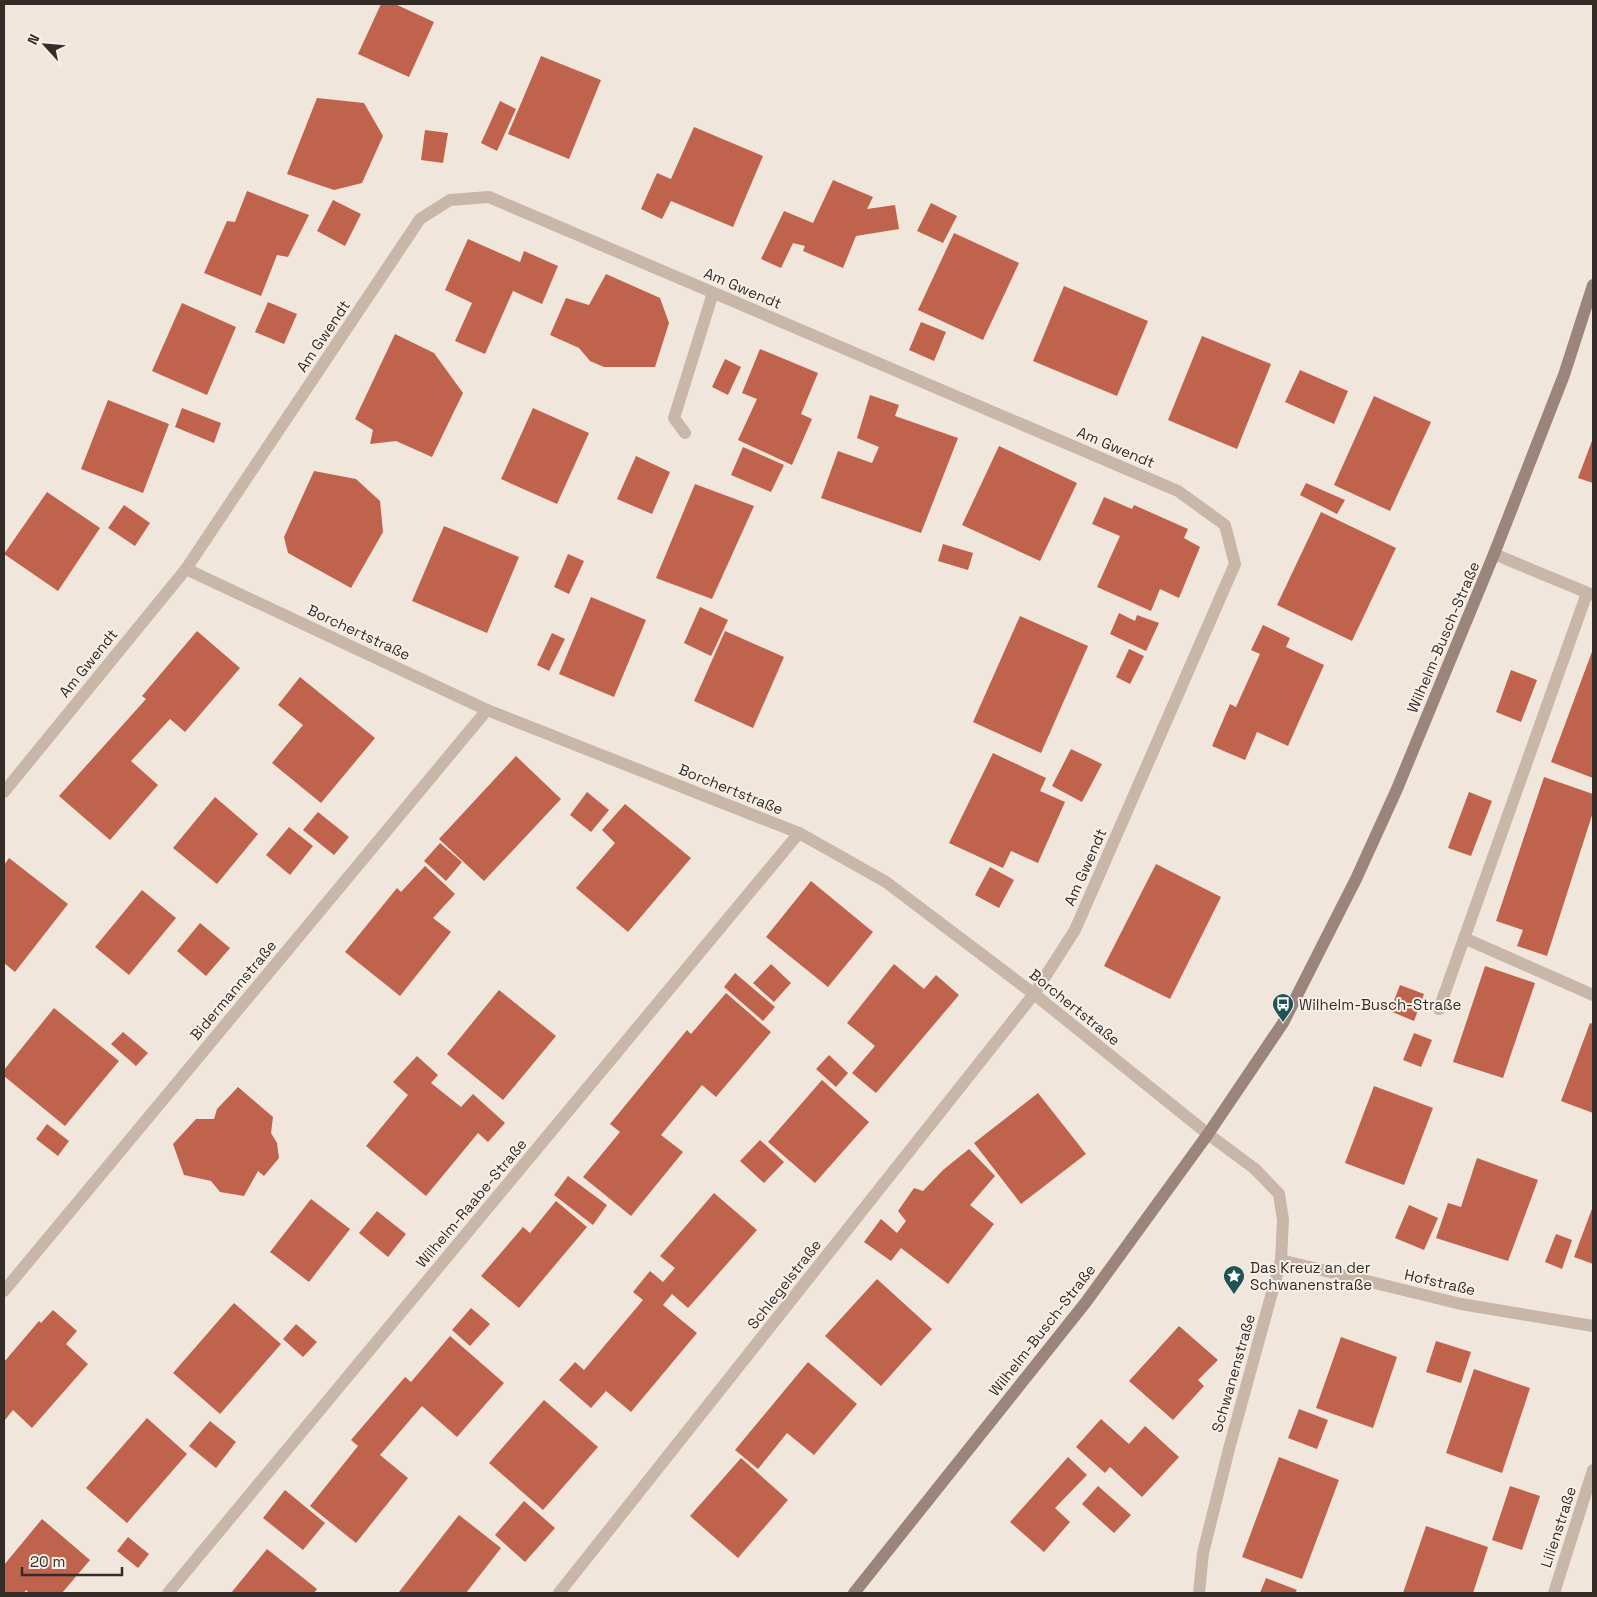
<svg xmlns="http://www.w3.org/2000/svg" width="1597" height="1597" font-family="'Space Grotesk',sans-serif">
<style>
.building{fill:#bf634c}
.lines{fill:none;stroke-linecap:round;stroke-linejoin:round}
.lane{stroke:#c8b6a9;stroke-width:12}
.street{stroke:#c8b6a9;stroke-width:12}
.secondary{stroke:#9b857a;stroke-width:12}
.labels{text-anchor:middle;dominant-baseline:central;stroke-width:4;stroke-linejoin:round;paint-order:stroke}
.street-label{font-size:15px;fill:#352c28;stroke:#f8f0e8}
.poi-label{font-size:15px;fill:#352c28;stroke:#f8f0e8;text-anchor:start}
</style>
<rect width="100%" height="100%" fill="#f0e6dc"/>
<g class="building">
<polygon points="381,4 395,4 434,22 409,77 358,54"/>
<polygon points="541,56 601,80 569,159 508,134"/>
<polygon points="317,98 364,103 383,136 362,183 334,190 287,174"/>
<polygon points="500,101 516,109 497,151 481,143"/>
<polygon points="694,127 763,156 733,227 671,201 662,219 641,209 657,173 671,179"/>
<polygon points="425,130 448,133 443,163 421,160"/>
<polygon points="833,180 873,197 867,209 895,205 899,229 856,236 843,268 803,251 805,246 793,243 781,268 761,259 784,211 813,223"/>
<polygon points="247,191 309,215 288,257 277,255 261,296 204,273 227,221 235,222"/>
<polygon points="333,200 361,214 345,246 317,231"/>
<polygon points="931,203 957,216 943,243 917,231"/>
<polygon points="954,233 1019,263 983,340 918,310"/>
<polygon points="468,239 520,262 524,251 558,266 542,304 513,291 485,354 455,341 472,303 445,290"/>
<polygon points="606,274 660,298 669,323 655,367 604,367 590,361 579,348 550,335 566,298 589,305"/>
<polygon points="1064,286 1148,321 1117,396 1033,361"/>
<polygon points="268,302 297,314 284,344 255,332"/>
<polygon points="182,303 236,327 207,395 152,371"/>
<polygon points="921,322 946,332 934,361 909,350"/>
<polygon points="395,334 434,353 463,393 432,457 396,441 370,444 373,430 355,419"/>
<polygon points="1202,336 1271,364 1237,449 1168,420"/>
<polygon points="760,349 818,373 801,414 812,419 792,465 738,440 757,399 742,393"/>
<polygon points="725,359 741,367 728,395 712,387"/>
<polygon points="1300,370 1348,391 1334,424 1285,402"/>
<polygon points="870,395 899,405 895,416 958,438 921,533 821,498 838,451 872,463 879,447 857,438"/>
<polygon points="1374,396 1431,422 1390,511 1334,485"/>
<polygon points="108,400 169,424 143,493 81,469"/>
<polygon points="182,408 221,423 214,443 175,427"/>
<polygon points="533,408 589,433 557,504 501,479"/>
<polygon points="1593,438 1593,483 1578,478"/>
<polygon points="999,446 1077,483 1040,561 962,525"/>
<polygon points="743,447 784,465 771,492 731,475"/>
<polygon points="636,456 670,472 652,514 617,499"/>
<polygon points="314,471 356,479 380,501 383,532 351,588 288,553 284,537"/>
<polygon points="1306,483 1345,500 1337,514 1300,495"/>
<polygon points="695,484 754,506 712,599 656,578"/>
<polygon points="47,492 100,528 58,591 4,554"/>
<polygon points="1104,497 1132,509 1134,505 1188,529 1184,538 1200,547 1179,598 1160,589 1151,611 1097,587 1120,536 1092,524"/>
<polygon points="124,505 150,523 135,546 108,528"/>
<polygon points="1321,512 1396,548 1352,641 1277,605"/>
<polygon points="444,526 519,557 487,633 412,601"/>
<polygon points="943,544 973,553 968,570 938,561"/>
<polygon points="568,554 584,561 569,594 554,587"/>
<polygon points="591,597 646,620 614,697 559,674"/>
<polygon points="700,607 728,620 711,656 684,643"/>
<polygon points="1119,613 1135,621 1137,615 1159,623 1146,651 1110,634"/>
<polygon points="1020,616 1088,646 1041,753 973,722"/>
<polygon points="1263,625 1290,638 1286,647 1324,665 1288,746 1257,732 1245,760 1212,746 1230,704 1236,707 1260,654 1251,650"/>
<polygon points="197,631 240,668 185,732 170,719 131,761 158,785 110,840 59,796 146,699 142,696"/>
<polygon points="725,631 784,657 753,728 694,701"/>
<polygon points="552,633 565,639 549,671 537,665"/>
<polygon points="1129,649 1144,656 1130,684 1116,677"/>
<polygon points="1593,649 1593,778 1551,762"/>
<polygon points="1511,670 1537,680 1521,722 1496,712"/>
<polygon points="300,677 375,738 321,803 272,763 303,725 278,705"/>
<polygon points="1071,749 1102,764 1082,802 1052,786"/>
<polygon points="993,753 1046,778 1040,791 1065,802 1038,863 1011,851 1003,868 949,843"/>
<polygon points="516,756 561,799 484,881 439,839"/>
<polygon points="1544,777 1593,794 1593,812 1547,956 1517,946 1523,930 1496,921"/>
<polygon points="587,792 609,810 591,832 570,815"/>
<polygon points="1469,792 1492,801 1471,856 1448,848"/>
<polygon points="215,797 258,834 217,884 173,848"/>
<polygon points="625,804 691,858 628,932 576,888 615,843 602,830"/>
<polygon points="318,812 349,837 334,855 303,830"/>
<polygon points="289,827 313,846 290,875 266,855"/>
<polygon points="440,843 462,862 446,881 424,861"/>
<polygon points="9,858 68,904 15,972 4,963 4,865"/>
<polygon points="1156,864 1221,897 1170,999 1104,966"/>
<polygon points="425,866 455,894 433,918 451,932 400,996 345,952 397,888 401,892"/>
<polygon points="990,867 1014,880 999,908 975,895"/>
<polygon points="811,881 873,932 828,987 766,937"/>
<polygon points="142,890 176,918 129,975 95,947"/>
<polygon points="200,923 230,948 206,976 177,951"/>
<polygon points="771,964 791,983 774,1002 753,983"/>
<polygon points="894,964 924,989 936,975 959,995 876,1093 852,1073 875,1046 847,1023"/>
<polygon points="1485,966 1535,983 1503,1078 1453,1062"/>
<polygon points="735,973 775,1007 763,1021 724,987"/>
<polygon points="1400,985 1424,994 1414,1021 1390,1011"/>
<polygon points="499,990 556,1036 503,1100 447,1054"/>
<polygon points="726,993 771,1032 716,1097 702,1085 661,1135 683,1152 631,1216 583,1177 620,1132 610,1124 687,1030 691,1034"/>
<polygon points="54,1008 119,1061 65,1126 4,1076 4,1070"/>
<polygon points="1590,1023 1593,1024 1593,1113 1561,1101"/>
<polygon points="123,1032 148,1053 136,1066 111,1044"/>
<polygon points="1414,1033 1432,1040 1421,1067 1403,1060"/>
<polygon points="829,1055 848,1073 836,1087 816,1069"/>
<polygon points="417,1056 438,1075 431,1083 461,1107 473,1094 505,1123 488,1142 478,1133 426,1196 366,1146 408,1095 393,1082"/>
<polygon points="822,1080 869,1122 815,1183 768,1142"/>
<polygon points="1374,1086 1433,1108 1404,1185 1345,1163"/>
<polygon points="238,1087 273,1117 271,1133 277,1143 279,1158 264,1176 258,1171 244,1196 220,1192 211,1181 184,1175 173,1144 196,1119 214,1119 217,1109"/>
<polygon points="1038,1093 1086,1154 1021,1204 974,1143"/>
<polygon points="47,1124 69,1141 58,1156 36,1139"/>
<polygon points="760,1140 784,1162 764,1183 740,1161"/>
<polygon points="969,1149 995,1176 970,1205 994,1224 948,1284 901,1248 891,1261 864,1242 881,1219 897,1233 906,1221 898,1211 914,1188 923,1191 943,1170"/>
<polygon points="1477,1158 1538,1180 1508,1261 1436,1238 1448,1203 1461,1207"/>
<polygon points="568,1176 607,1205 593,1225 554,1195"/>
<polygon points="714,1193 757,1230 688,1308 672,1294 663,1305 697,1333 631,1412 606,1391 591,1408 559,1380 575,1362 584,1370 643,1300 633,1292 650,1271 663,1282 675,1268 660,1256"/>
<polygon points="311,1199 350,1229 309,1282 270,1252"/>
<polygon points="556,1201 587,1227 519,1308 481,1276 523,1227 530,1233"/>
<polygon points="1409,1205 1438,1218 1424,1250 1395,1238"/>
<polygon points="1593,1206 1593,1264 1574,1257"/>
<polygon points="377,1211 406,1234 388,1257 359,1233"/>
<polygon points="1556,1234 1572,1240 1562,1269 1545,1262"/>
<polygon points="877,1279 932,1329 881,1386 825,1336"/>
<polygon points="234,1303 281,1344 220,1414 173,1373"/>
<polygon points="471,1308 490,1324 470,1346 452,1330"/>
<polygon points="53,1310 77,1331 66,1344 88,1364 32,1428 13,1410 4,1421 4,1362 39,1321 41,1323"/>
<polygon points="296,1324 317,1342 303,1357 283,1339"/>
<polygon points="1179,1326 1218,1360 1198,1380 1204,1386 1173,1420 1129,1381"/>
<polygon points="450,1336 504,1383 457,1437 422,1406 380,1455 408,1478 356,1543 310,1506 358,1446 351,1440 405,1377 411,1382"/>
<polygon points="1341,1337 1397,1357 1373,1428 1316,1408"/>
<polygon points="1436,1341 1471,1352 1461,1383 1426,1372"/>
<polygon points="808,1362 857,1404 814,1455 787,1433 758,1469 735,1450"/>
<polygon points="1474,1369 1530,1388 1502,1473 1446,1453"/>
<polygon points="544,1400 598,1447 543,1510 489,1463"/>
<polygon points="1299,1409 1328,1420 1317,1449 1288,1438"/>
<polygon points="147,1418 187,1454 127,1523 86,1488"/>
<polygon points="1101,1419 1129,1444 1145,1426 1179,1457 1142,1497 1110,1467 1105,1473 1076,1447"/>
<polygon points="210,1421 236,1442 216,1468 189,1446"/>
<polygon points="1068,1457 1087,1475 1055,1508 1070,1522 1044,1552 1010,1522"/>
<polygon points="1279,1457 1339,1480 1302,1579 1242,1557"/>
<polygon points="741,1458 788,1500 738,1558 690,1516"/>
<polygon points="1098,1486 1131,1515 1114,1533 1082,1504"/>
<polygon points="1510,1486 1540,1496 1522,1550 1492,1540"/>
<polygon points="285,1490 325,1523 303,1550 263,1518"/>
<polygon points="524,1501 555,1528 525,1562 495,1535"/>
<polygon points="459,1515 501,1548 466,1593 401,1593 399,1592"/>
<polygon points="42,1519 90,1560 62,1593 29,1593 26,1590 24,1593 4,1593 4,1565"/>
<polygon points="1426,1526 1488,1547 1473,1593 1403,1593"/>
<polygon points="128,1537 149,1554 138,1568 117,1551"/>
<polygon points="267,1549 317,1589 314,1593 231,1593"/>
<polygon points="1266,1578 1297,1590 1295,1593 1260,1593"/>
</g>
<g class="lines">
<polyline class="lane" points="685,433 674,418 713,293"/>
<g class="street">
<polyline points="1494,554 1593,595"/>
<polyline points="186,569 487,710 799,833 886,882 1034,994 1208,1134 1255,1169 1279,1194 1283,1220 1281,1260 1230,1445 1203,1553 1199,1593"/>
<polyline points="4,792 186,569 420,219 450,200 489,197 1178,491 1225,525 1235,564 1075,930 1034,994 559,1593"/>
<polyline points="1464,938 1593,995"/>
<polyline points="1439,1009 1587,593"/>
<polyline points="1281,1260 1461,1304 1593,1326"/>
<polyline points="4,1291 487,710"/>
<polyline points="168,1593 799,833"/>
<polyline points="1554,1593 1593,1470"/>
</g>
<polyline class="secondary" points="854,1593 1086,1302 1208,1134 1283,1023 1356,879 1397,789 1494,554 1564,375 1593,285"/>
</g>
<defs>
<g id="bus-pin" transform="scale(1.125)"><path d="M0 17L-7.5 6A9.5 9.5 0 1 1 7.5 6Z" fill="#205354" stroke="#f8f0e8"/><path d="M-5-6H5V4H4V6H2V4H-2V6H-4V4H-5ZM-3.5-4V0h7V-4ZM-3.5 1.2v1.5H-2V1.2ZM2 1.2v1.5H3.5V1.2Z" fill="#fff"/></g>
<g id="sight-pin" transform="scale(1.125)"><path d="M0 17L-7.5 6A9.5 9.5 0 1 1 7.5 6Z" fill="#205354" stroke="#f8f0e8"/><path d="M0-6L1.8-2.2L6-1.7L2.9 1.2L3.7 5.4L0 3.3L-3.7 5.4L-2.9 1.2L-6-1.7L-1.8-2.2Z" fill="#fff"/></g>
</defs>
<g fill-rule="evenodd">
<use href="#bus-pin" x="1283" y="1004"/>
<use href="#sight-pin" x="1234" y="1276"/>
</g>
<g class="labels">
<g class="street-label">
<text transform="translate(743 288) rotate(23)">Am Gwendt</text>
<text transform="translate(323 336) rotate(-56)">Am Gwendt</text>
<text transform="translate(1116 447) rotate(23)">Am Gwendt</text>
<text transform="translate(359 632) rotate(25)">Borchertstraße</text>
<text transform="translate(1443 637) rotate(-67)">Wilhelm-Busch-Straße</text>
<text transform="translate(88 663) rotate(-51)">Am Gwendt</text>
<text transform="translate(731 789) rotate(22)">Borchertstraße</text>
<text transform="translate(1085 867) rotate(-66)">Am Gwendt</text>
<text transform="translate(233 990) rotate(-50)">Bidermannstraße</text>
<text transform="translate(1075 1007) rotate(39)">Borchertstraße</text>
<text transform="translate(471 1203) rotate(-50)">Wilhelm-Raabe-Straße</text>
<text transform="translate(1440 1282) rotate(13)">Hofstraße</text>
<text transform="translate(784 1284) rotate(-52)">Schlegelstraße</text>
<text transform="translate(1042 1330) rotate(-52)">Wilhelm-Busch-Straße</text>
<text transform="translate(1233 1373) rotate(-74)">Schwanenstraße</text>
<text transform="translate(1558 1527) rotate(-72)">Lilienstraße</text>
</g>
<g class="poi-label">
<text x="1299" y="1004">Wilhelm-Busch-Straße</text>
<text x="1250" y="1267">Das Kreuz an der<tspan x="1250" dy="17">Schwanenstraße</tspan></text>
</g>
</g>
<rect width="1597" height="1597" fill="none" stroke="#352c28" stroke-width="10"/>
<g transform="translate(45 45) rotate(296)" stroke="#f8f0e8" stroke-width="4" paint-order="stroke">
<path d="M0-4L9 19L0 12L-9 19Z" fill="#352c28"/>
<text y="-8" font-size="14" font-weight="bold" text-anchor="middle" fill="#352c28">N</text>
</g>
<path d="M22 1567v8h100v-8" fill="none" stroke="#352c28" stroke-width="2.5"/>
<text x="30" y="1567" font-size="15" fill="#352c28" stroke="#f8f0e8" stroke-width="4" paint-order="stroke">20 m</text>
</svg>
